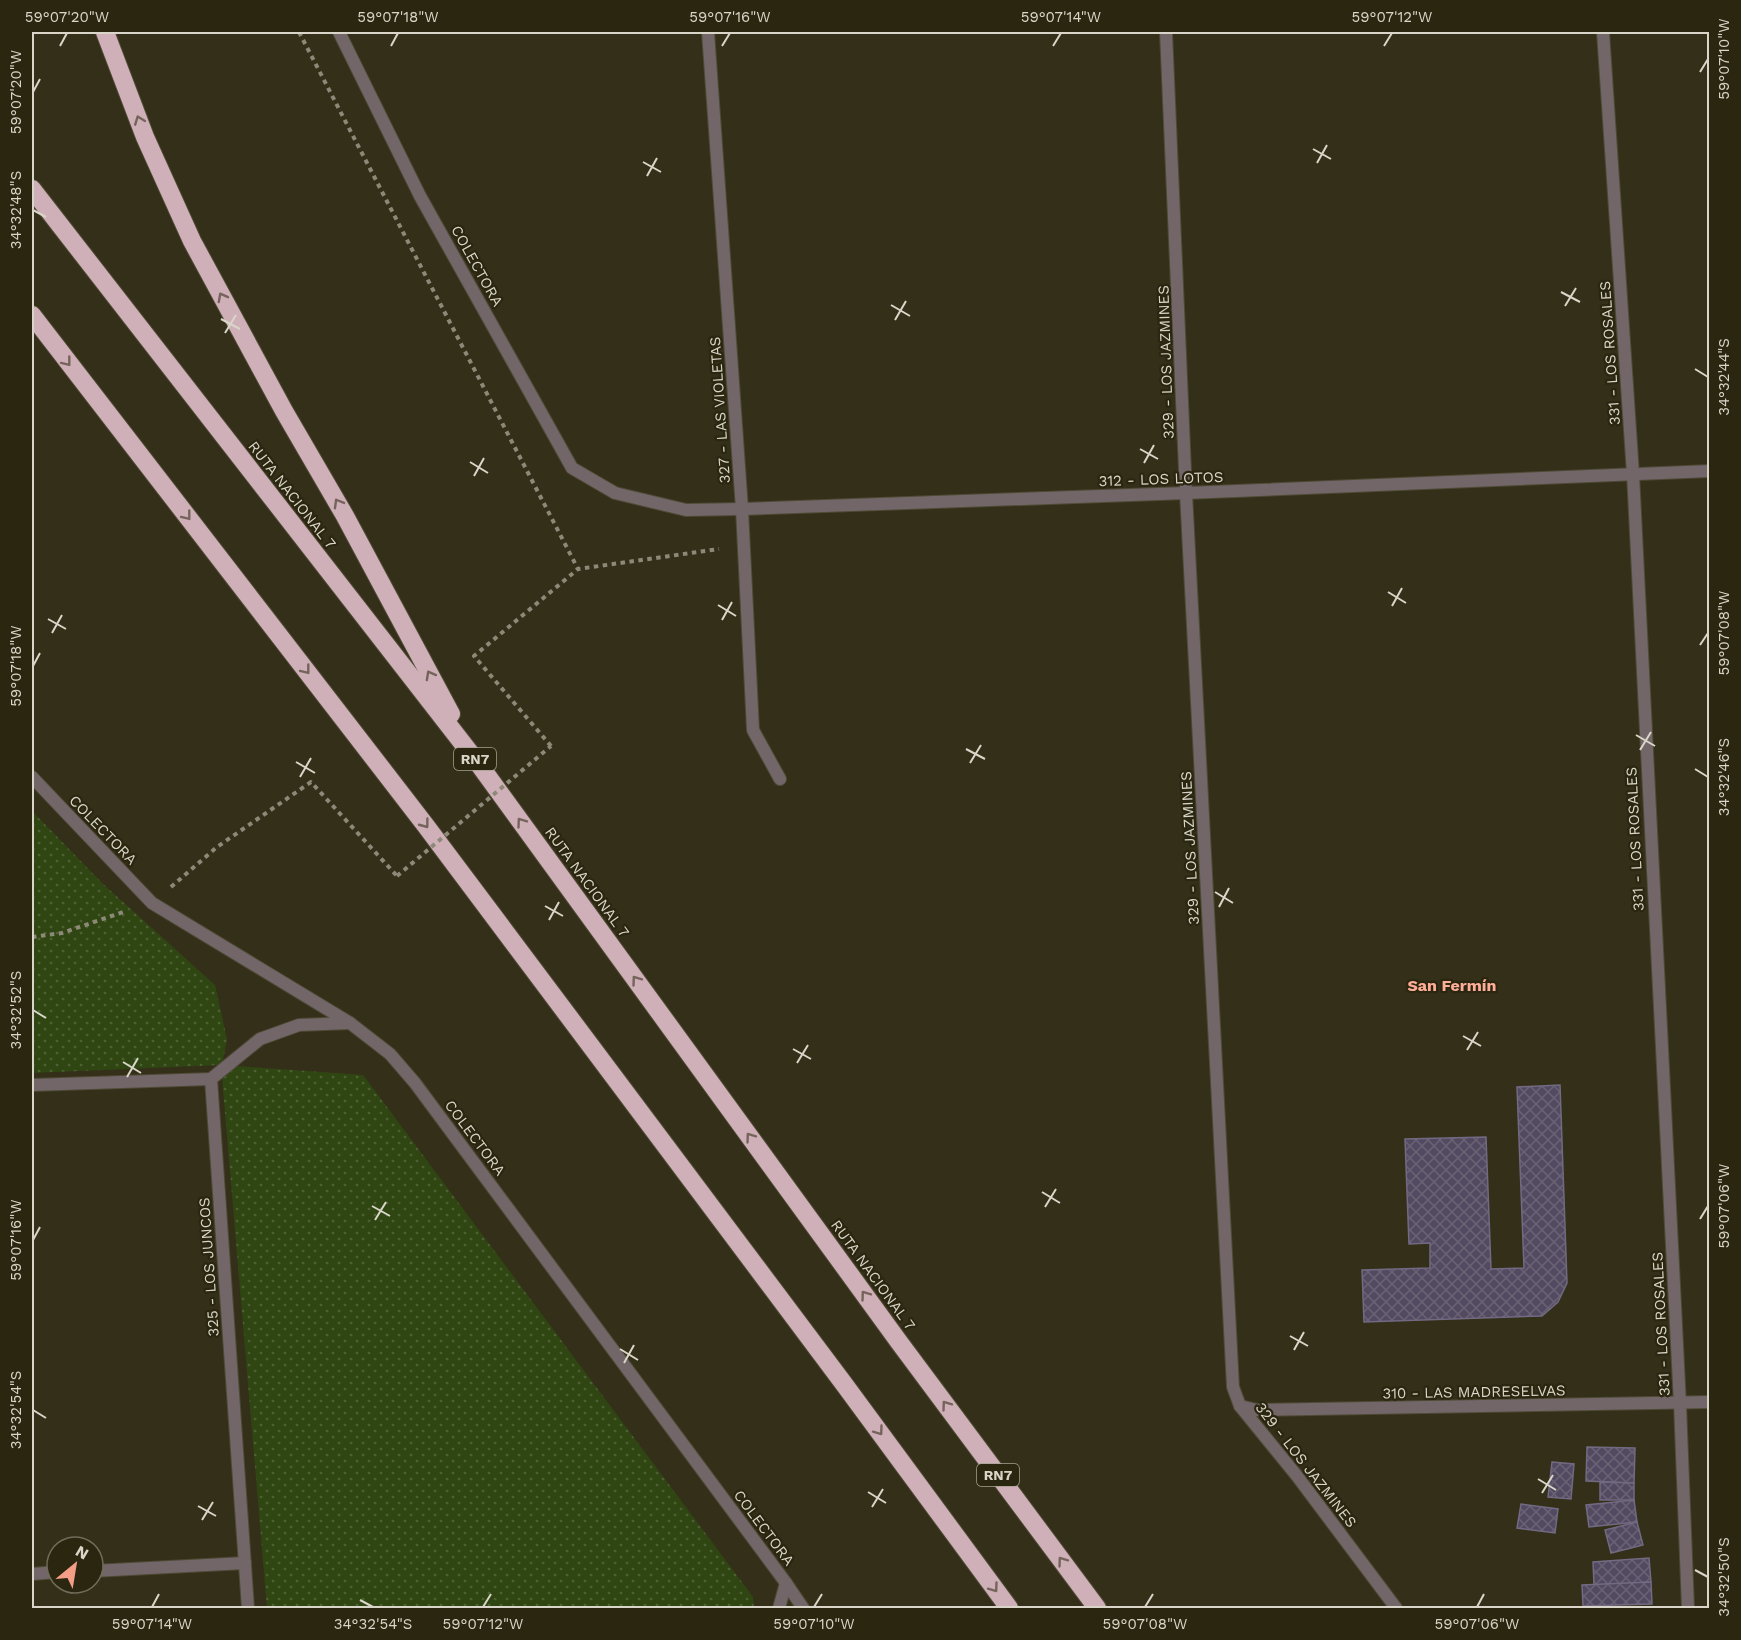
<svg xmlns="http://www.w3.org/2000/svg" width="1741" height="1640" font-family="'Work Sans',sans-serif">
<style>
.grass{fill:url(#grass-dots)}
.building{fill:url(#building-cross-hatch);stroke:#726a82;stroke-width:1.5}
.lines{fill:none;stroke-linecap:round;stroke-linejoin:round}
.minor-casing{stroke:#4e4a35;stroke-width:14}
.motorway-casing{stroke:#4e4a35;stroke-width:20}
.path{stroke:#8d8978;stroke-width:4;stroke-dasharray:4.5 4.5;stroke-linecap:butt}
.minor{stroke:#726669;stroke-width:12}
.motorway{stroke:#d0b0b8;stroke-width:18}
.path-bridge{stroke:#8d8978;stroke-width:4;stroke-dasharray:4.5 4.5;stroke-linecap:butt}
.oneway{stroke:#75645b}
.ticks{fill:none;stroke:#d9d6c9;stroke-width:2}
.labels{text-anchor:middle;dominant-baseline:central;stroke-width:4.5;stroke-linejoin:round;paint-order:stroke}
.shield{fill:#2a260f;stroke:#a4a191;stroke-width:1.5}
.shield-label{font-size:14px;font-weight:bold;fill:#d9d6c9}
.street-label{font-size:15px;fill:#d9d6c9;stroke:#2a260f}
.neighbourhood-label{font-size:16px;font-weight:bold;fill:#fead98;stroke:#2a260f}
.neatline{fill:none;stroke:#d9d6c9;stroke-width:2}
.ticks-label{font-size:15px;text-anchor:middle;fill:#d9d6c9}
</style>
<defs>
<pattern id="grass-dots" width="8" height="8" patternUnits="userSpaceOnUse" patternTransform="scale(1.5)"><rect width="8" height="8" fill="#2f4612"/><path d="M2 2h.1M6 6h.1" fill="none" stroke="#4d6033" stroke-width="1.8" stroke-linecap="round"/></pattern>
<pattern id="building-cross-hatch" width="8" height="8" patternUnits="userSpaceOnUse" patternTransform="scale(1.5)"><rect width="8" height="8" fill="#524a60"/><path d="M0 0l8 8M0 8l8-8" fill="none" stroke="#6a6375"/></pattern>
</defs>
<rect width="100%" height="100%" fill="#342f19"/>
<polygon class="grass" points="32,811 103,884 215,985 227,1039 222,1065 363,1075 753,1597 754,1608 267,1608 221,1065 32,1073"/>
<g class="building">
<polygon points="1560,1085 1567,1283 1558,1302 1542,1316 1364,1322 1362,1270 1430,1268 1430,1243 1409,1244 1405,1139 1486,1137 1491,1269 1524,1268 1517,1087"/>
<polygon points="1587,1447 1635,1448 1634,1483 1586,1481"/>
<polygon points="1552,1462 1574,1464 1571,1499 1548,1497"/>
<polygon points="1600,1482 1634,1483 1634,1500 1600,1500"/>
<polygon points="1634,1500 1637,1522 1589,1527 1586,1505"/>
<polygon points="1521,1504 1558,1509 1555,1533 1517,1528"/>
<polygon points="1637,1522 1643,1545 1611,1553 1605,1530"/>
<polygon points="1649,1558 1651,1582 1594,1585 1593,1562"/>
<polygon points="1651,1582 1652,1604 1583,1606 1582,1585"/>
</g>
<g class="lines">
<g class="minor-casing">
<g id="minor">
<polyline points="339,32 420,196 572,468 615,493 686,510 742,509 1186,493 1710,471"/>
<polyline points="708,32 742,509 753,730 780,779"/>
<polyline points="1166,32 1186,493 1233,1387 1240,1406 1297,1476 1396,1608"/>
<polyline points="1603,32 1633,474 1680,1404 1688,1608"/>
<polyline points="32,777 152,903 350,1023 390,1054 415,1083 786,1583 803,1608"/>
<polyline points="32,1085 211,1079"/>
<polyline points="1240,1406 1257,1410 1710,1402"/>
<polyline points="93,1571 245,1563"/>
<polyline points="32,1574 57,1572"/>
<polyline points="248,1608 211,1079 260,1039 299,1025 350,1023"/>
<polyline points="779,1608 786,1583"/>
</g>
</g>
<g class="motorway-casing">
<g id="motorway">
<polyline points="105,32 145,137 192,241 284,411 345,516 451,714"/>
<polyline points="32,189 478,763 899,1342 1097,1608"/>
<polyline points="32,315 426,826 844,1384 1009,1608"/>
</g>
</g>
<g class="path">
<polyline points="299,32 578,569"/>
<polyline points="551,746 474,656 578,569 719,549"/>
<polyline points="171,887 217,847 311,782 397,876"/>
<polyline points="32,937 62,933 126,911"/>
</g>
<use href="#minor" class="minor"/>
<use href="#motorway" class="motorway"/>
<polyline class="path-bridge" points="397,876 551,746"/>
</g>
<defs><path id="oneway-chevron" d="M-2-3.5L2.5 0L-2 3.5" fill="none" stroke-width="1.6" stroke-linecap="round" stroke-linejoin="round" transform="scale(1.5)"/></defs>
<g class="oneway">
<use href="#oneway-chevron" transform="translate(139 120) rotate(-111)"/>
<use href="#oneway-chevron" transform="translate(222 297) rotate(-118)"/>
<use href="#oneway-chevron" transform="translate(67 362) rotate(52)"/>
<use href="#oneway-chevron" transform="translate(338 503) rotate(-120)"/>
<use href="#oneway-chevron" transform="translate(187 516) rotate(52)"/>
<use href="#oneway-chevron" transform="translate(306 670) rotate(52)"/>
<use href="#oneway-chevron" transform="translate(430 675) rotate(-119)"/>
<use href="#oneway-chevron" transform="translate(521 822) rotate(-126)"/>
<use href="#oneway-chevron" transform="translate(425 824) rotate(53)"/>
<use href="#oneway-chevron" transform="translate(636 980) rotate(-126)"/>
<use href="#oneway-chevron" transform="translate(750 1137) rotate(-126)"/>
<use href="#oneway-chevron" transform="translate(865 1295) rotate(-126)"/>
<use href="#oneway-chevron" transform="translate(946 1405) rotate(-126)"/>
<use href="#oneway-chevron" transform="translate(879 1431) rotate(54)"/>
<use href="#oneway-chevron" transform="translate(1062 1561) rotate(-126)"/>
<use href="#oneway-chevron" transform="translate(994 1588) rotate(54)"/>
</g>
<path class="ticks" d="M60,46L67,33M391,46L398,33M722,46L730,33M1053,46L1061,33M1384,46L1392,33M1700,72L1708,59M33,92L40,79M1313,149L1331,159M643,162L661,172M1317,163L1327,145M647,176L657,158M33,210L46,217M1561,292L1580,302M891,305L910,316M1565,306L1576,288M221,319L240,329M895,320L906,301M225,333L236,315M1695,369L1708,377M1140,449L1158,459M470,462L488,473M1144,463L1154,445M474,476L484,458M1388,592L1406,603M718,605L736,616M1392,606L1402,588M48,619L66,629M722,620L732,602M52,633L62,615M1700,645L1708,633M33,666L40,653M1636,735L1655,746M966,749L985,759M1640,750L1651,732M296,762L315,773M970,763L981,745M1695,769L1708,777M300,777L311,758M1215,892L1233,903M545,906L563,916M1219,907L1229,888M549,920L559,902M33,1010L46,1018M1463,1036L1481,1046M793,1049L811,1059M1467,1050L1478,1032M123,1062L141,1073M797,1063L808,1045M127,1077L138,1058M1042,1192L1060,1203M372,1206L390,1216M1045,1207L1056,1189M1700,1219L1708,1206M375,1220L386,1202M33,1240L40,1227M1290,1336L1308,1346M620,1349L638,1360M1294,1350L1304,1332M624,1363L634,1345M33,1410L46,1418M1538,1479L1556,1490M868,1492L886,1503M1542,1493L1553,1475M198,1506L216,1516M872,1507L883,1489M202,1520L213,1502M1695,1570L1708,1577M360,1600L373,1607M152,1607L159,1594M483,1607L491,1594M814,1607L822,1594M1145,1607L1153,1594M1477,1607L1484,1594"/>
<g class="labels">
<g class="shield">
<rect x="454" y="748" width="42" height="22" rx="4.5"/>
<rect x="977" y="1464" width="42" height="22" rx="4.5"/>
</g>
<g class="shield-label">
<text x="475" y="759">RN7</text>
<text x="998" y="1475">RN7</text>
</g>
<g class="street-label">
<text transform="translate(477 266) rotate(61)">COLECTORA</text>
<text transform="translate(1610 353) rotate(-94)">331 - LOS ROSALES</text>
<text transform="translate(1166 362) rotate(-92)">329 - LOS JAZMINES</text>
<text transform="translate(720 410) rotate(-94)">327 - LAS VIOLETAS</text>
<text transform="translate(1161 479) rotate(-2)">312 - LOS LOTOS</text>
<text transform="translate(292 495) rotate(52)">RUTA NACIONAL 7</text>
<text transform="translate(103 830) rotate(46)">COLECTORA</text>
<text transform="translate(1635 839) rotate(-93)">331 - LOS ROSALES</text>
<text transform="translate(1190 848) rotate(-93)">329 - LOS JAZMINES</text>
<text transform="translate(587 882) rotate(54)">RUTA NACIONAL 7</text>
<text transform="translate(475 1138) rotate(53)">COLECTORA</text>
<text transform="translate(209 1267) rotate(-94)">325 - LOS JUNCOS</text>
<text transform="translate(873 1275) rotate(54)">RUTA NACIONAL 7</text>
<text transform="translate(1661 1324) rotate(-93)">331 - LOS ROSALES</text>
<text transform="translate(1474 1392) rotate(-1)">310 - LAS MADRESELVAS</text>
<text transform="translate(1306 1465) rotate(52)">329 - LOS JAZMINES</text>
<text transform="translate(764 1528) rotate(53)">COLECTORA</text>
</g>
<g class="neighbourhood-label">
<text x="1452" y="985">San Fermín</text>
</g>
</g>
<rect width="1741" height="1640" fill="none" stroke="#2a260f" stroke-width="66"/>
<g transform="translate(75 1565) rotate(30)"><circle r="28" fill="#2a260f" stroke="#706c59" stroke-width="1.5"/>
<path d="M0-4.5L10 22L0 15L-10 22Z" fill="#f49e87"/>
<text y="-9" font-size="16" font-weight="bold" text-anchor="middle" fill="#d9d6c9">N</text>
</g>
<rect x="33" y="33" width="1675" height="1574" class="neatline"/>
<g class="ticks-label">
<text x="67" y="22">59°07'20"W</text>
<text x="398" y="22">59°07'18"W</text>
<text x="730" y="22">59°07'16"W</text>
<text x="1061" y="22">59°07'14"W</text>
<text x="1392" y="22">59°07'12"W</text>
<text transform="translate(1724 59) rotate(-90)" y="5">59°07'10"W</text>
<text transform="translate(16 92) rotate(-90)" y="5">59°07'20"W</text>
<text transform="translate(16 210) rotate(-90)" y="5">34°32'48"S</text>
<text transform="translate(1724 377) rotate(-90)" y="5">34°32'44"S</text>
<text transform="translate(1724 633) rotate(-90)" y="5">59°07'08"W</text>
<text transform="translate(16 666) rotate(-90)" y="5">59°07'18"W</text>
<text transform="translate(1724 777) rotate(-90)" y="5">34°32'46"S</text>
<text transform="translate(16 1010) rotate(-90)" y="5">34°32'52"S</text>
<text transform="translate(1724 1206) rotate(-90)" y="5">59°07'06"W</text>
<text transform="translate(16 1240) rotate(-90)" y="5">59°07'16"W</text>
<text transform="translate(16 1410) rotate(-90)" y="5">34°32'54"S</text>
<text transform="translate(1724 1577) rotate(-90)" y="5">34°32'50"S</text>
<text x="152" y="1629">59°07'14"W</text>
<text x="373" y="1629">34°32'54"S</text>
<text x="483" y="1629">59°07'12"W</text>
<text x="814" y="1629">59°07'10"W</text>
<text x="1145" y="1629">59°07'08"W</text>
<text x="1477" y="1629">59°07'06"W</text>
</g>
</svg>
